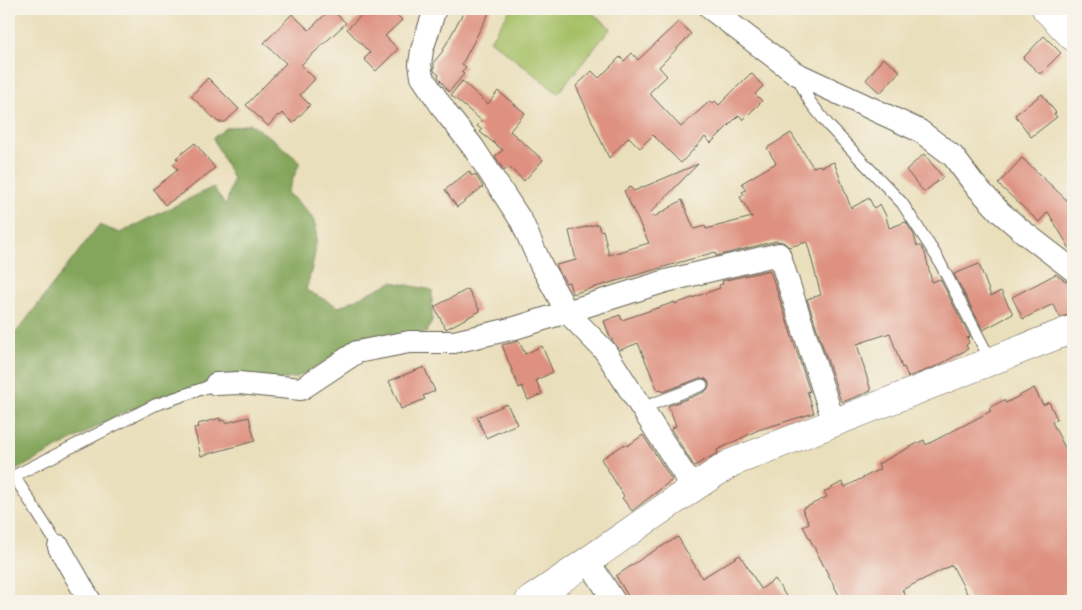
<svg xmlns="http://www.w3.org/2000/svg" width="1082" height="610" font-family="'IM FELL Double Pica',serif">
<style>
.green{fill:#a5c066;stroke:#606e41}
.forest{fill:#84a65b;stroke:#50613c}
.building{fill:#de9180}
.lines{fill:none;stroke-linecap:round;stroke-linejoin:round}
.service-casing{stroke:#646054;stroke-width:13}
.minor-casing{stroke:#646054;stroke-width:24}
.tertiary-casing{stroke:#646054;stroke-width:29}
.service{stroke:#fff;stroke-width:11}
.minor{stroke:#fff;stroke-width:22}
.tertiary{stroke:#fff;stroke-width:28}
</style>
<rect width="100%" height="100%" fill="#f7f3e8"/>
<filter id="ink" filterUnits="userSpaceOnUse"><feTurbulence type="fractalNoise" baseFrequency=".02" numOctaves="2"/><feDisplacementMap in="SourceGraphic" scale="10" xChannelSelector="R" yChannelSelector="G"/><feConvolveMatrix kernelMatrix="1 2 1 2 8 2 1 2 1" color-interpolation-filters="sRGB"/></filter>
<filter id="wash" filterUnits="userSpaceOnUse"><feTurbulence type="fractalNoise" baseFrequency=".0096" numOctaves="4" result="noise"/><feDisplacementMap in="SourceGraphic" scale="20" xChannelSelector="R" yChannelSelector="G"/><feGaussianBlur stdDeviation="1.12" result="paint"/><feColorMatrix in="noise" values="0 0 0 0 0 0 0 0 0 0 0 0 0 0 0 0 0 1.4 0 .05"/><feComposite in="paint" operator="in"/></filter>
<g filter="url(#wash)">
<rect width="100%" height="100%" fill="#eadfbb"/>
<polygon class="green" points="511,9 517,10 519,9 587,9 611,28 558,93 490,40"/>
<path class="forest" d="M250,124L273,139L300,162L287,193C297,201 315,215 316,229C318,248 311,272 306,290L339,307L392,282L432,290V320L427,332L317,367L295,378L172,393L125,412L9,474V338L19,329L99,225L120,233L213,187L226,206L233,179L213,138L226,128Z"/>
<g id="blocks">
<g class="building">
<polygon points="331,9 346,23 301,65 315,79 300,95 310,105 293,123 282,113 279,116 278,115 268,126 246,105 286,63 264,43 292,14 309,30"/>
<polygon points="368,9 391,9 402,20 385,36 398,49 376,71 364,59 370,53 347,29"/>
<polygon points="465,9 491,9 462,64 466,67 461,72 464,74 449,92 438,77 439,75 434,71 434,62 442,52"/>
<polygon points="679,21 691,34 659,67 667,76 649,93 681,127 710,101 713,103 715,101 719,105 751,73 763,86 755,94 762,101 743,120 739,115 711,143 705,137 681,163 653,135 640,148 629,137 609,158 576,86 592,71 599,78 620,57 624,61 632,53 638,60"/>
<polygon points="1044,36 1061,53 1040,74 1023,58"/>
<polygon points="883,58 900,71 880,93 866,80"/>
<polygon points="208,78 239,109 225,122 218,122 191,96"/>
<polygon points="462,81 488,104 498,91 525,113 510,131 543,160 524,181 509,167 504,171 495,156 503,150 480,132 482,130 477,126 482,121 451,95"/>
<polygon points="1042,94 1056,113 1054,114 1057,117 1031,137 1015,115"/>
<polygon points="791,133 813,167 820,165 821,167 834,162 851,208 869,198 874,208 880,204 886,216 889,228 906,222 914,235 917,246 921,246 925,253 932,282 940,279 970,337 967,338 969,343 966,345 968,349 937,366 908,377 904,367 902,368 890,333 857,344 871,391 843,402 841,401 807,299 821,295 807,242 789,247 783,242 776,241 716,256 715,252 572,294 569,282 566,283 556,265 576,260 569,231 598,224 600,231 603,230 609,255 649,243 624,191 630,187 634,191 698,164 650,213 654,217 682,200 694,229 705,226 706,229 752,217 740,197 744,195 742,192 746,190 742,183 776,163 767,148"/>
<polygon points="195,143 215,168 182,194 165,205 153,189 178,170 173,164 178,160 176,158"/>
<polygon points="924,154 943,177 924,192 906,170"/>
<polygon points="1022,158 1073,206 1073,254 1048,212 1039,222 998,184"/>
<polygon points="469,171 472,176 475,174 483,187 457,207 445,190"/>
<polygon points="979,264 991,296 1001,291 1013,314 983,330 954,274"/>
<polygon points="770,270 810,392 807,391 814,413 758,430 717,450 718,453 694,466 671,429 676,426 668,406 705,392 709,387 709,382 706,379 700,378 663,392 662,390 658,391 638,343 620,350 610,337 604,321 620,315 622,320 675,302 675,304 720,288 719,285 723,284 722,281"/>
<polygon points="1056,274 1065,281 1073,283 1073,314 1060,317 1053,304 1023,319 1012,297"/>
<polygon points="468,289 480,311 446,329 434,307"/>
<polygon points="519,341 525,354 542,346 553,372 536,380 542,394 528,400 522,386 519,388 502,345"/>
<polygon points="424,367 435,391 423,396 425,399 401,409 389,381"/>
<polygon points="1034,388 1043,405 1049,402 1057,419 1052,422 1073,464 1073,601 971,601 952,565 902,590 909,601 842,601 803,526 809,523 802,509 827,497 824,492 842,482 845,487 880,469 878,464 908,448 924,440 926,445 991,411 989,408 1004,400 1006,403"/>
<polygon points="507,404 517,424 486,438 477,417"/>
<polygon points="249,417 255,441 201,456 194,428 199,427 198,424 220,418 220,421 225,420 225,423"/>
<polygon points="643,435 672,480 632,511 622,498 624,496 601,459 625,444 627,446"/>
<polygon points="678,537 702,578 740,555 761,589 775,579 789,601 631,601 616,576 647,555"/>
</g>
</g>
</g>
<g filter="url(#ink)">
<use href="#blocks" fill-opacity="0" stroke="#646054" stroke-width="1"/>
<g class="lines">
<g class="service-casing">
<g id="service">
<polyline points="798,78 810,102 829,126 902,203 937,257 991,361"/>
<polyline points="642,408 702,385"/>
<polyline points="59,547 14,476 155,405 216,384"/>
</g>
</g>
<g class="minor-casing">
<g id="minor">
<polyline points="435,9 422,50 420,64 422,77 447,114 473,147 522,222 541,265 567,312 605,351 693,488"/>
<polyline points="711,9 795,73 920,131 953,156 974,184 1000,212 1021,230 1073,270"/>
<polyline points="216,384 239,383 301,389 357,352 409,342 454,342 515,328 666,281 779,254 834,423"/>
<polyline points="59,547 90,601"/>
<polyline points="589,562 614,601"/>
</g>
</g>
<g class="tertiary-casing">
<g id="tertiary">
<polyline points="1046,9 1073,37"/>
<path d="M529,601C597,556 662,507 731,463L1073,329"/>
</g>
</g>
<use href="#service" class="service"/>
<use href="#minor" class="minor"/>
<use href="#tertiary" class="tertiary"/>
</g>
</g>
<rect width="1082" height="610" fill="none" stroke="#f7f3e8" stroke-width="30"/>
</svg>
